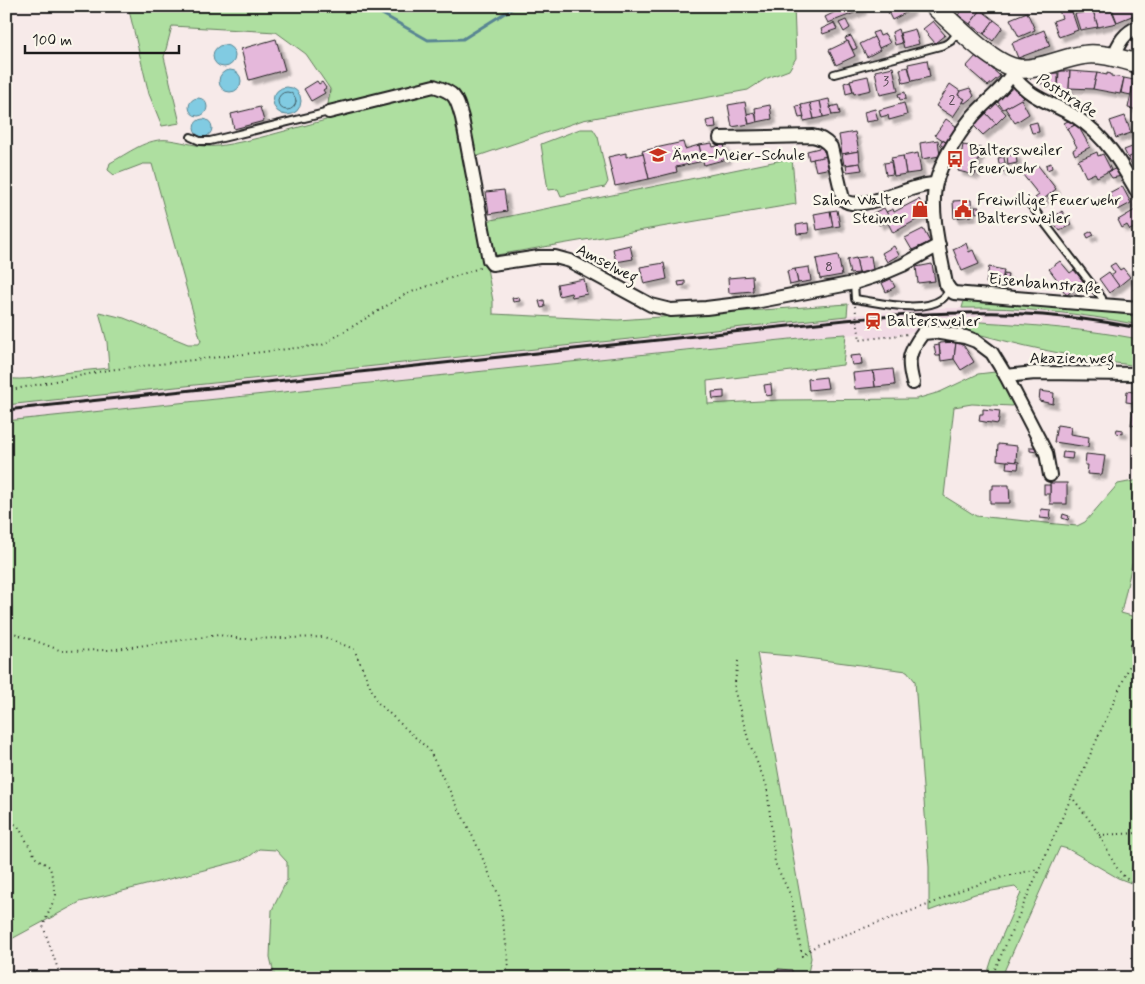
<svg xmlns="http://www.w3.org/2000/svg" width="1145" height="984" font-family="Mynerve,sans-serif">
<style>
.built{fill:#f2dbe5}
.green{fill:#aedfa0;stroke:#657e5e}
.water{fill:#81cbe2;stroke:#598593}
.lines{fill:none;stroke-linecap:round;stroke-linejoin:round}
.shore{stroke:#44626b;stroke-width:1}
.stream{stroke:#598593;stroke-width:3}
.building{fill:#e5b8db;stroke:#1c1c1c;filter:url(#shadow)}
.service-casing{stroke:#1c1c1c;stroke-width:10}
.minor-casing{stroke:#1c1c1c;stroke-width:16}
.secondary-casing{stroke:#1c1c1c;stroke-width:21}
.path{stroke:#1c1c1c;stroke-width:2;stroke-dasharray:1 4;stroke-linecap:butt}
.service{stroke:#fbf7ec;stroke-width:6}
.minor{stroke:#fbf7ec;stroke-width:12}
.secondary{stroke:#fbf7ec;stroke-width:18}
.rail{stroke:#1c1c1c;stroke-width:3}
.labels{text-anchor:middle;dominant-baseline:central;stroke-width:5;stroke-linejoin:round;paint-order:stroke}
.number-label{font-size:14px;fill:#4e434c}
.street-label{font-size:16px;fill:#1c1c1c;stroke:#fbf7ec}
.poi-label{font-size:16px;fill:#1c1c1c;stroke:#fbf7ec;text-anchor:start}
</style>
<defs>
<filter id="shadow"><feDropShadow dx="4.5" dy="4.5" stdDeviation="1" flood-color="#0004"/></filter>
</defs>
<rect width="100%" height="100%" fill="#f7eae9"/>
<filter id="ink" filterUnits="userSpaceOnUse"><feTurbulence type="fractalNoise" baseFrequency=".02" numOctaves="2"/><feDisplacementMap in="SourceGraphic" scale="10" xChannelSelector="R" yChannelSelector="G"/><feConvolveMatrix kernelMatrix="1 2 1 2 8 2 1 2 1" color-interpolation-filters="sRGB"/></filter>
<g filter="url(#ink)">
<polygon class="built" points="941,308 980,308 1043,310 1103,317 1139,325 1139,339 1101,332 1042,325 980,322 941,323 921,326 914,332 867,339 865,334 829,335 6,421 6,405 828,317"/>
<g class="green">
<path d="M128,6H794L796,58L789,70L765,79L748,90L583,120L475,157L486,221L792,158L796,204L485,257L493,301V314L618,320L848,304L847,316L6,405V378C24,381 40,377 57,374C74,371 92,370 109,368L107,342L99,312L124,318L188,344H199L201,341L152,164H143L114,175L108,170L110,163C127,154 148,137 169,140C186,142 200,148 218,146C254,141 290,129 326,120L330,89L306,54L276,32L172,26L164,57L180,123L162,126L149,94Z"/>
<polygon points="580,129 593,129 598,137 608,182 605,187 561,196 558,189 548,190 541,144"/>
<path d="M970,297L1122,314L1139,317V325C1080,313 1022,307 962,308L964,301Z"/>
<path d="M980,322C1035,325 1085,329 1139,339V366C1078,359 1018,345 959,329V323Z"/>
<polygon points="846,334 843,365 707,381 708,404 779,400 916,399 940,392 978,374 995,372 998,374 1014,403 1012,406 972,404 954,407 944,496 976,516 1077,526 1085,522 1118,484 1139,480 1139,558 1132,564 1121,613 1139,618 1139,635 1134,645 1139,646 1139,886 1118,878 1068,849 1060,847 1001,978 986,978 992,959 1021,893 1015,887 975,894 929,911 929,867 915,681 907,671 791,656 757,653 811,958 807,978 275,978 270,957 272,910 287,880 287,862 276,850 259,849 250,856 239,861 80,902 6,942 6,421 829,335"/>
</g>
<g class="water">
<circle cx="224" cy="56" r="11"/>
<circle cx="230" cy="81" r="11"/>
<circle cx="287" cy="101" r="14"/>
<circle cx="198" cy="107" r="9"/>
<circle cx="203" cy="128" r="9"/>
</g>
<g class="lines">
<circle class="shore" cx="287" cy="101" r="9"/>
<polyline class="stream" points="368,6 428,40 463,39 516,6"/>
</g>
<g class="building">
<polygon points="847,6 860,6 862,10 828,23 825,17"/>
<polygon points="885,6 909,6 911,10 892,20"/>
<polygon points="965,6 984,6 970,24 958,15"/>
<polygon points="1057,6 1070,6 1078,30 1059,37 1053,21 1062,18"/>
<polygon points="1111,6 1139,6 1139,13 1117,22"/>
<polygon points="1111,9 1117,23 1098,27 1093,11"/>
<polygon points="981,10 994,20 984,34 970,24"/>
<polygon points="1093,11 1098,27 1080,30 1075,14"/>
<polygon points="1027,12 1035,30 1019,37 1010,19"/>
<polygon points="846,20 850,28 844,32 839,23"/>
<polygon points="994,20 1003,27 993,41 984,34"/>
<polygon points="933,21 945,35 935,43 923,29"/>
<polygon points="834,23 837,29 823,34 821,29"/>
<polygon points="898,29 902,43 895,45 892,32"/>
<polygon points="915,29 919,44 904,48 900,33"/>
<polygon points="1044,30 1050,46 1018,58 1012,43"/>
<polygon points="1138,30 1139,30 1139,52 1134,50"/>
<polygon points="878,31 880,36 885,34 890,43 879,48 872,33"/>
<polygon points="851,36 857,48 853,50 848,41 847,42 845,38"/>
<polygon points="874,37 880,50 867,57 860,44"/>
<polygon points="276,39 285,70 249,80 241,49"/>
<polygon points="848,41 855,56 836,65 829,50"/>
<polygon points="977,55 1000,76 988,86 966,67"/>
<polygon points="927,60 930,77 912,81 908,64"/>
<polygon points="893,67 898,91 880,95 875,71"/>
<polygon points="908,67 912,81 903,83 900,69"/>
<polygon points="1059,71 1070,71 1069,91 1058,91"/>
<polygon points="1070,71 1097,73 1093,89 1069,88"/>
<polygon points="1039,73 1047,73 1046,83 1039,84"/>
<polygon points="1047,73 1058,73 1058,88 1046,88"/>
<polygon points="1097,73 1107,75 1107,73 1111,74 1111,76 1124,78 1120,94 1093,89"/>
<polygon points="868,76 871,90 854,94 850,80"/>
<polygon points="1124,78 1134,80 1131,95 1121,93"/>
<polygon points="1134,80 1139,81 1139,110 1128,108"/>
<polygon points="317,81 319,84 322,82 326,88 323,90 325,93 311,101 304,89"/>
<polygon points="850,81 853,92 846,94 844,83"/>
<polygon points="950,84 960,91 958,95 965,99 953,117 936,106"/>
<polygon points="1015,86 1024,98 1003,109 997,101"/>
<polygon points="970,88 974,96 965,103 963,102 965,99 958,95 960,91"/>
<polygon points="905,92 906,99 900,100 898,94"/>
<polygon points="829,99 832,115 823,117 820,101"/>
<polygon points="1021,99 1029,114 1015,123 1005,108"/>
<polygon points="820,101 823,117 814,119 810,103"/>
<polygon points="745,102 749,124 732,127 728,105"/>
<polygon points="995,102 1006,114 996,124 985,112"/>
<polygon points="810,103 814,119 804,121 801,105"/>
<polygon points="904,103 907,115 889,120 888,115 881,117 879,110"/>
<polygon points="770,105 772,119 757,122 755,108"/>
<polygon points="801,105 804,117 799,118 796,106"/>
<polygon points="838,105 840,114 832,115 830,107"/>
<polygon points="260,107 264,121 234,129 231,114"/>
<polygon points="875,109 878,120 866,122 864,112"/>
<polygon points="755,112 757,122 749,124 747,114"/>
<polygon points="985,112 996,124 983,135 972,124"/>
<polygon points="1125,116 1131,133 1116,138 1110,121"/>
<polygon points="1074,118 1077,124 1067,129 1064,123"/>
<polygon points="715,119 716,128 708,129 706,121"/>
<polygon points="946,119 960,129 949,144 935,135"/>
<polygon points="1037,122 1039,132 1032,133 1029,124"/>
<polygon points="1077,124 1090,147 1075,155 1073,150 1077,147 1067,129"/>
<polygon points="855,132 859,151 842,154 839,135"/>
<polygon points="938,140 940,156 922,159 920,143"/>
<polygon points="942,140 949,144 946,149 940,144"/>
<polygon points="683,142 685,149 699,145 703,161 676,167 677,172 649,179 642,151"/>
<polygon points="712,143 713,147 724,144 727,159 704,165 699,145"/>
<polygon points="963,145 981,148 975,175 958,171"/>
<polygon points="823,147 824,152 827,151 828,156 809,160 807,151"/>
<polygon points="1132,147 1135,154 1128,158 1124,150"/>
<polygon points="859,151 860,163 844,165 842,154"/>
<polygon points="1097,152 1098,156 1103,154 1111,170 1097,177 1095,173 1086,177 1078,160"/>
<polygon points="1139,152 1139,169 1136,171 1128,158"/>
<polygon points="626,153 626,157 643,153 649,179 615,186 608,157"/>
<polygon points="918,153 921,172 906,174 903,156"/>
<polygon points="1016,154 1017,163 1008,165 1007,156"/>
<polygon points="828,156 831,168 816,171 813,159"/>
<polygon points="903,156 906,174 894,176 891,158"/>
<polygon points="1004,157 1005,163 999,164 998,158"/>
<polygon points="891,162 893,174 886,175 884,163"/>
<polygon points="860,163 862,170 847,172 846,165"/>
<polygon points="1051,163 1052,168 1047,170 1046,165"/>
<polygon points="1037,164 1056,189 1039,203 1035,198 1039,195 1023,175"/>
<polygon points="1000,167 1005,167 1006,171 1000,172"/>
<polygon points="1117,168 1122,176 1112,178 1108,172"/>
<polygon points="1122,186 1131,203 1118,210 1109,193"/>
<polygon points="504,190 507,211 489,214 486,192"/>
<polygon points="919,199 927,214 893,233 885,217 888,215 886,212 893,209 894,212"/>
<polygon points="971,200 972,216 954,218 953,201"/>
<polygon points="975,207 979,207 980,212 976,213"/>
<polygon points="884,208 888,215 885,217 887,221 879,225 873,213"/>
<polygon points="837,210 840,226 833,227 830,211"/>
<polygon points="1135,210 1139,217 1139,225 1130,230 1127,225 1122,228 1118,220"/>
<polygon points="830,211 833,227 817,230 814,214"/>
<polygon points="1062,211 1071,224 1060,231 1051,219"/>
<polygon points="808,223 809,233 797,234 796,225"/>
<polygon points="923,229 930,242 912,250 905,238"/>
<polygon points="1092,231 1094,235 1088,238 1086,234"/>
<polygon points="966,243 969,252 973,250 979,264 962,271 953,249"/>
<polygon points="630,245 633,259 616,262 613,249"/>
<polygon points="894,246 899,255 887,262 882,253"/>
<polygon points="838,255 842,275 820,279 816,259"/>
<polygon points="871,256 873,270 859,273 856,258"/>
<polygon points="856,258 859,273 850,274 847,260"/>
<polygon points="1060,261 1070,273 1074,270 1083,281 1067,295 1057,283 1059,282 1049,269"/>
<polygon points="664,263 667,279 644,284 640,267"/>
<polygon points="1115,263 1120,270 1123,268 1130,277 1119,286 1111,276 1115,273 1110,266"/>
<polygon points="932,264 935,281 918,283 916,267"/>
<polygon points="809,267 811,281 798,283 795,269"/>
<polygon points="989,267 1004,270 1001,286 986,283"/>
<polygon points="795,269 798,283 790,285 787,271"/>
<polygon points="1109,272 1119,286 1109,293 1099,279"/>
<polygon points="1004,274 1008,275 1005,287 1001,286"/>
<polygon points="752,276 753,291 729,293 728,278"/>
<polygon points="584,279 587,294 572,297 571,293 559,296 557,284"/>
<polygon points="891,279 895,287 886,292 882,283"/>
<polygon points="685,281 685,285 679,286 678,282"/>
<polygon points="1137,286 1139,288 1138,295 1133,289"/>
<polygon points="519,297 520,301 513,302 512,298"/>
<polygon points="544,300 545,307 541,308 539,301"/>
<polygon points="956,342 954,359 941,361 939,343"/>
<polygon points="956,342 964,346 974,362 961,370 954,359"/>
<polygon points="939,345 940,356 936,356 934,346"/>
<polygon points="861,355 862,364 852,365 850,356"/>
<polygon points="893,369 895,385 875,387 873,371"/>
<polygon points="873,371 875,387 855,389 853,373"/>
<polygon points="826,377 828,388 809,390 808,379"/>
<polygon points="771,384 772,395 766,396 764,385"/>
<polygon points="724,391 724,398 713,399 712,392"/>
<polygon points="1040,391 1054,393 1053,404 1039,401"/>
<polygon points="1127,391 1139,393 1137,426 1131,425 1134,403 1126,402"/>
<polygon points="983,409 1000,411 998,424 979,421 980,414 983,414"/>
<polygon points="1057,425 1071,427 1070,434 1089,437 1088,447 1054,442"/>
<polygon points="1117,429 1123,430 1123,434 1116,433"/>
<polygon points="998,444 1017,446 1016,462 997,460"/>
<polygon points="1030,447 1038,447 1037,452 1030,451"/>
<polygon points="1063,452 1073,453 1072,459 1062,458"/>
<polygon points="1086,454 1105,456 1102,475 1087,474 1088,465 1085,465"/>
<polygon points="1007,461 1019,462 1018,469 1006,468"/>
<rect x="1050" y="483" width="17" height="21"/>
<polygon points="993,485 1009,485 1010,503 990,503 990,489 993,489"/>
<rect x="1044" y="485" width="6" height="9"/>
<polygon points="1041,509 1051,510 1050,519 1040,518"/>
<polygon points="1063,514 1069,516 1068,520 1062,518"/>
<polygon points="778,969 792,970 792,978 777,978"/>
</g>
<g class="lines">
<g class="service-casing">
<g id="service">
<polyline points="834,74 944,45 951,41 958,32"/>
<polyline points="191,137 200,141 210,141 329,112"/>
<polyline points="1030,204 1102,298 1103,305"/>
<path d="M854,283L855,299C878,302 921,314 942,299C945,297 947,293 950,290"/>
</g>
</g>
<g class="minor-casing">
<g id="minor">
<path d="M1113,57C1119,43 1124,32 1139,27"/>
<path d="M1015,68C1005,89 988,99 973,116C958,135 942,159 936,183C929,210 941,256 946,284L950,290L954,293L1139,308"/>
<path d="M1012,75C1033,101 1050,101 1076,117C1106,136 1122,165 1139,195"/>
<path d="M329,112L434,86C456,93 456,97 462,118L489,260L492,264L539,257H555L570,261L651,305L671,310L706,308L755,302L854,283L882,274L903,265L939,245"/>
<path d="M720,138L812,136C820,137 825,140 831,147L843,199C858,215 913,183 935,184"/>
<polyline points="1006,376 1035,373 1139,374"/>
<path d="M913,383C907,360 908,353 923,333L934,332L965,337L976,341L992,353L1006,376L1046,453L1050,475"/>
<polyline points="1138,647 1139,646"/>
</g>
</g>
<g class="secondary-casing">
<path id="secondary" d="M934,6C954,24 991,63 1016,68C1035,72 1062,58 1083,55C1101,52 1121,59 1139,64"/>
</g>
<g class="path">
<polyline points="855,306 860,340 908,334"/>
<polyline points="6,391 108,370 322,345 406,294 482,267"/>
<polyline points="6,630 62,651 109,650 219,635 242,639 324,637 354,649 377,702 429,750 475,841 499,896 509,964 503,978"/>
<polyline points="738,661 734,689 749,742 767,787 775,863 791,896 802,956 817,945 933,903 961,890 1006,876 1039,869"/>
<path d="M1071,796C1081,809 1091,821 1099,835C1113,857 1113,873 1139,887"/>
<polyline points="6,819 18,826 36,858 50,867 56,895 43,926 61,978"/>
<polyline points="1099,835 1139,833"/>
<polyline points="991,978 1134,656"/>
</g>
<use href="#service" class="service"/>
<use href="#minor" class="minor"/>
<use href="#secondary" class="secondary"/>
<path class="rail" d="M6,410L845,320C948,310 1037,308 1139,328"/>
</g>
</g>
<defs>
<g id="school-bare" transform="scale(1.35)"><path d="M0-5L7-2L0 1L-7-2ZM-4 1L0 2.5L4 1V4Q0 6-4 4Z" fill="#c8321e" stroke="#fbf7ec" stroke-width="2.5" paint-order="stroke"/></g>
<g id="bus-bare" transform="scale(1.35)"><path d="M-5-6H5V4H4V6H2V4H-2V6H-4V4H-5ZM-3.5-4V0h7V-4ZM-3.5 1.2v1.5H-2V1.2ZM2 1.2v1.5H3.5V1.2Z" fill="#c8321e" stroke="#fbf7ec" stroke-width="2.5" paint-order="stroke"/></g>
<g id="shop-bare" transform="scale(1.35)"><path d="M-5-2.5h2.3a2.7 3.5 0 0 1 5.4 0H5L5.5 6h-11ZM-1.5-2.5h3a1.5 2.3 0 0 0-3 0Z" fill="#c8321e" stroke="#fbf7ec" stroke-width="2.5" paint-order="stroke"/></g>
<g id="civic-bare" transform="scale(1.35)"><path d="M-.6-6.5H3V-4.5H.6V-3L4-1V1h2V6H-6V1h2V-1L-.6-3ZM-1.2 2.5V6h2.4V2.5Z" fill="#c8321e" stroke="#fbf7ec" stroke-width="2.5" paint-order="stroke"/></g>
<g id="station-bare" transform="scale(1.35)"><path d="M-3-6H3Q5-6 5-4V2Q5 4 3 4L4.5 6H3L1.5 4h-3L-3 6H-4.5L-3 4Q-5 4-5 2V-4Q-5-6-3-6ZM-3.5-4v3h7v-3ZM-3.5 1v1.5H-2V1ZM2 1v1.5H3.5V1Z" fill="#c8321e" stroke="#fbf7ec" stroke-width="2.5" paint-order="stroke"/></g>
</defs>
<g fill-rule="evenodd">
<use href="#school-bare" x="658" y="155"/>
<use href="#bus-bare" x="955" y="159"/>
<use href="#shop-bare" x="920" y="209"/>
<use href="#civic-bare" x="963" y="209"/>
<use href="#station-bare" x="873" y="321"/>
</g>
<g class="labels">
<g class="number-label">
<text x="886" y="81">3</text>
<text x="952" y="100">2</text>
<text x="829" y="267">8</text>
</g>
<g class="street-label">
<text transform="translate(1067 96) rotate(32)">Poststraße</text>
<text transform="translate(607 264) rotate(27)">Amselweg</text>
<text transform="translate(1045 284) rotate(5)">Eisenbahnstraße</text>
<text x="1072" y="358">Akazienweg</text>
</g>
<g class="poi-label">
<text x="969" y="150">Baltersweiler<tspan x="969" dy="18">Feuerwehr</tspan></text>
<text x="672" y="155">Änne-Meier-Schule</text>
<text x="906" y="200" text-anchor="end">Salon Walter<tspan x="906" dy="18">Steimer</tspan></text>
<text x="977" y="200">Freiwillige Feuerwehr<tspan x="977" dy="18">Baltersweiler</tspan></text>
<text x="887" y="321">Baltersweiler</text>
</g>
</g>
<rect width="1145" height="984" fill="none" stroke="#fbf7ec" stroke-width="25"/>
<rect x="12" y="12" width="1120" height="959" fill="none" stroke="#1c1c1c" stroke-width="2" filter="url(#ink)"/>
<path d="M25 45v8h154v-8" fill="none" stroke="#1c1c1c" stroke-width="2.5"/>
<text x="32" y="45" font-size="15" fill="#1c1c1c" stroke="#fbf7ec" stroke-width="4" paint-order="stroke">100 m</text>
</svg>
